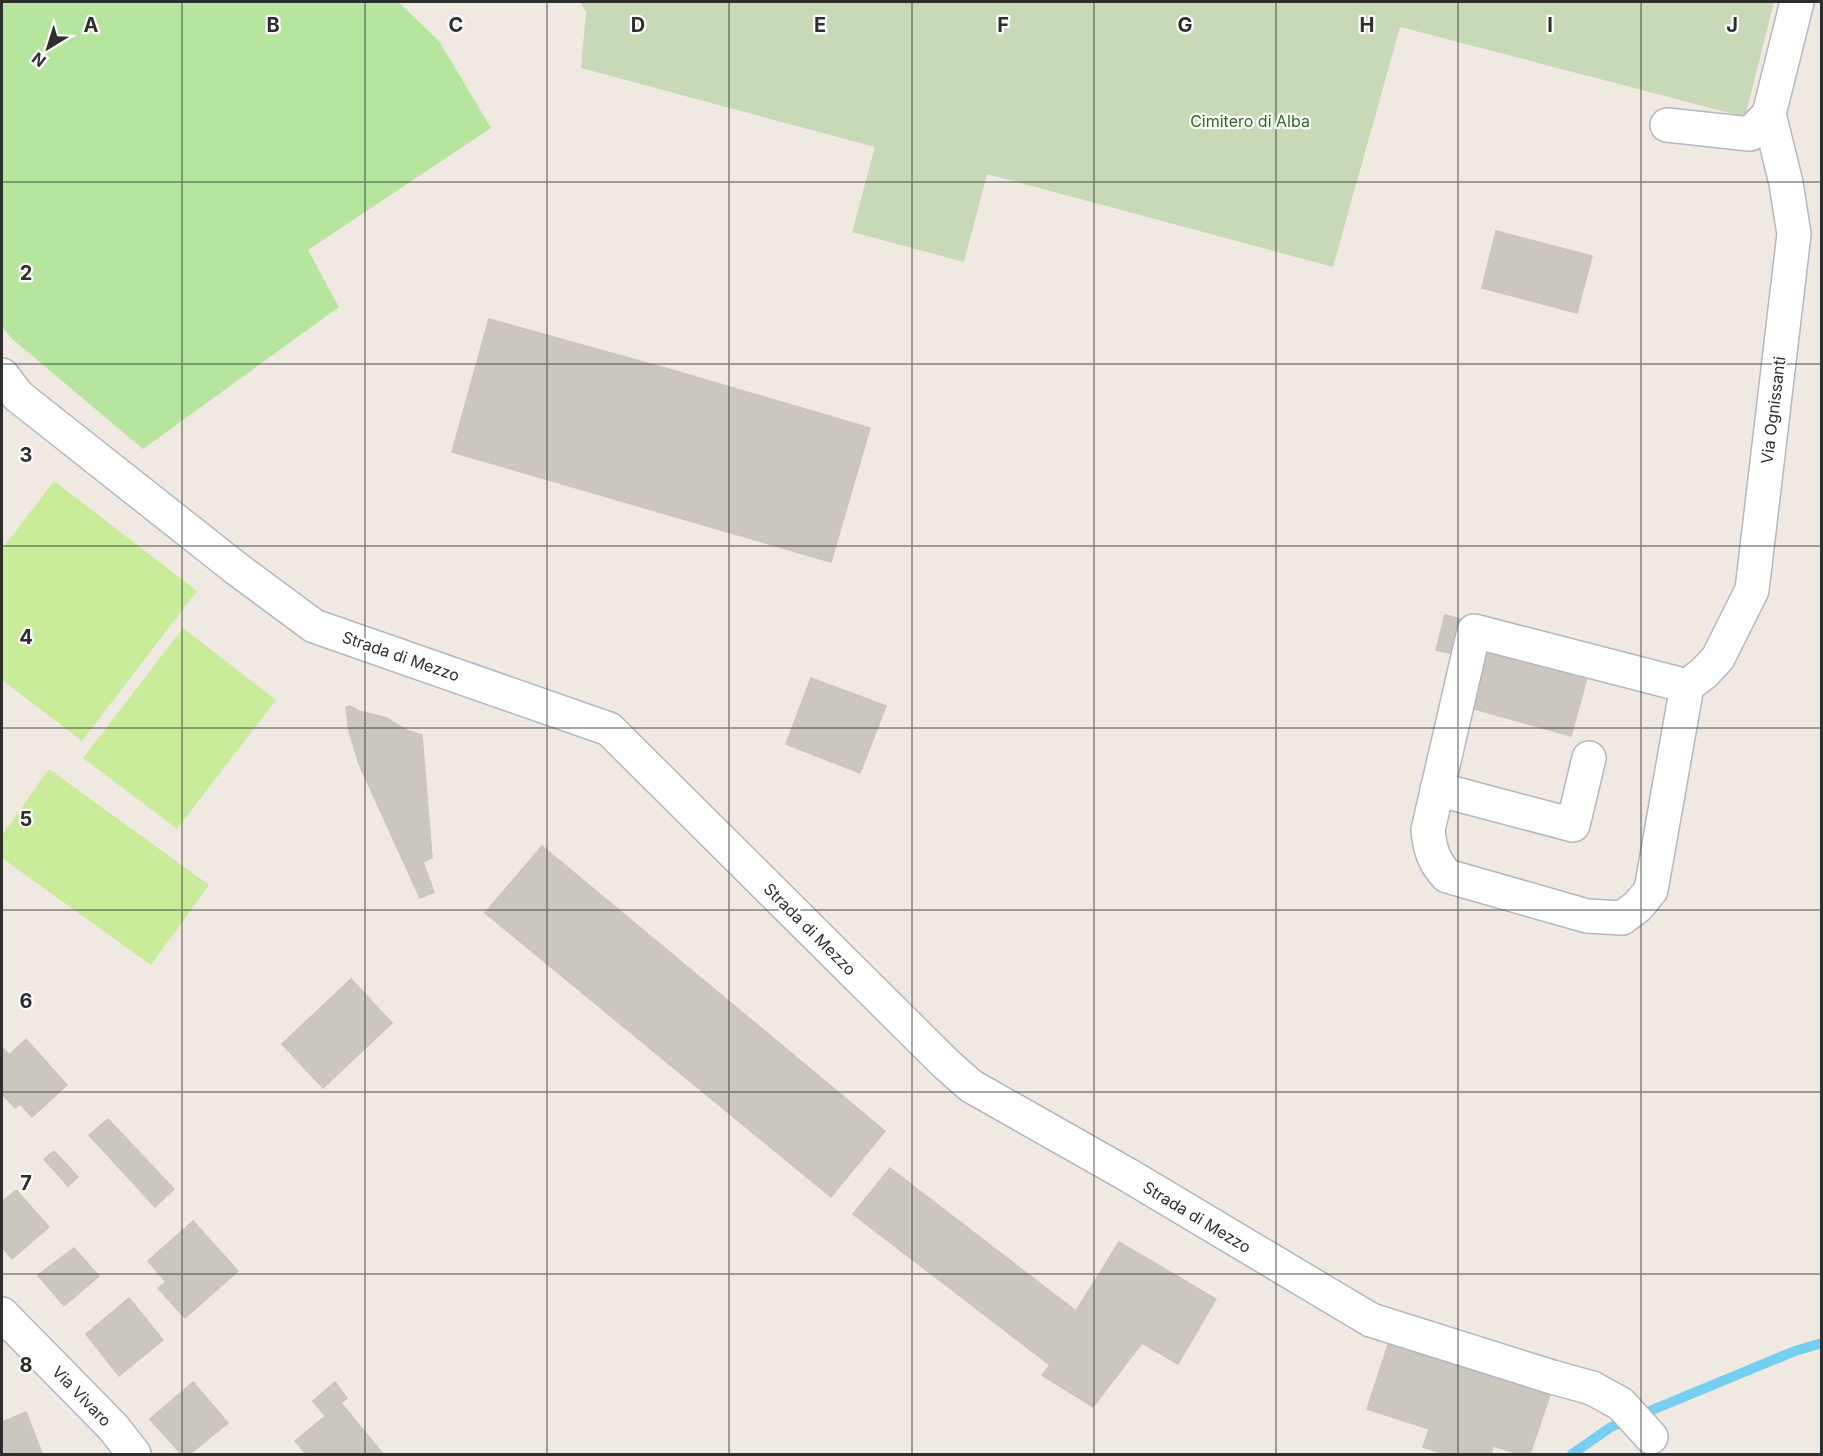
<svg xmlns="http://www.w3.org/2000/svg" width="1823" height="1456" font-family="Inter,sans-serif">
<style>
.green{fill:#b6e59e}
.cemetery{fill:#c8d9b8}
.pitch{fill:#c9ec9a}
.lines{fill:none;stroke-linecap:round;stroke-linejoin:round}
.stream{stroke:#75cff0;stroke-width:10}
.building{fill:#cbc7bf;stroke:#cbc5ba;stroke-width:1.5}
.minor-casing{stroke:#b4b7c1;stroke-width:36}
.minor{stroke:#fff;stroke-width:33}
.grid{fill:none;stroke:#2e2e2e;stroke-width:1.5;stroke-opacity:0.55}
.labels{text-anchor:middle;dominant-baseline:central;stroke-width:4.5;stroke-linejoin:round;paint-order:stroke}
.park-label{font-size:16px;fill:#2c6e1b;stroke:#fff}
.street-label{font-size:16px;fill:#2e2e2e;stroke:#fff}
.grid-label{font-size:20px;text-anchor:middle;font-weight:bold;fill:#2e2e2e;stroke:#fff;stroke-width:4.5;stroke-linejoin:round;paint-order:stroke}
</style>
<rect width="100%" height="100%" fill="#efe9e1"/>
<polygon class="green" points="2,2 398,2 439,41 491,128 308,250 339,307 143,449 11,338 2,326"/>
<polygon class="cemetery" points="580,2 1774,2 1745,117 1400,27 1333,267 987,174 964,262 852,232 875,147 581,68 586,12"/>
<g class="pitch">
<polygon points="54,481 197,591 82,741 2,680 2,549"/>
<polygon points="183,628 276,700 177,829 83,758"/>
<polygon points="49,769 209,885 151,965 2,858 2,835"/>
</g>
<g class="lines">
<polyline class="stream" points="1572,1454 1611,1427 1795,1351 1822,1343"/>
</g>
<g class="building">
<polygon points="1496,231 1592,256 1577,313 1482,288"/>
<polygon points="489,319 679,372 870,428 831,562 452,452"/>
<polygon points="1445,615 1465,620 1458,655 1436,650"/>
<polygon points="1488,645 1588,674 1571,736 1471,708"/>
<polygon points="811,678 886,706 860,773 786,744"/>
<polygon points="350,706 359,711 387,718 406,730 422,735 432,858 423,862 434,892 420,898 359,764 349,731 346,707"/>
<polygon points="542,846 885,1131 831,1197 485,913"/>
<polygon points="351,979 392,1023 323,1088 282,1044"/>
<polygon points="26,1039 67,1085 32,1117 20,1104 15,1108 2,1094 2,1052 4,1049 9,1055"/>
<polygon points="108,1119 174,1189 155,1207 89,1135"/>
<polygon points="54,1151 78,1177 68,1186 44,1159"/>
<polygon points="890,1168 1076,1311 1119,1242 1216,1299 1178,1364 1142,1343 1093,1407 1042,1375 1050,1365 853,1214"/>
<polygon points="16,1190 49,1227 12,1259 2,1247 2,1202"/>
<polygon points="193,1221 238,1271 185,1318 158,1288 166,1282 148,1261"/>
<polygon points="74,1248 99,1276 64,1306 38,1275"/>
<polygon points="129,1298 163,1340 119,1376 86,1334"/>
<polygon points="1390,1339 1551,1392 1530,1454 1520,1454 1493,1446 1491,1454 1445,1454 1423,1447 1429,1429 1367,1409"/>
<polygon points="193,1382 228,1423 190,1454 181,1454 150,1419"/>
<polygon points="335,1382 347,1398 325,1416 313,1401"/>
<polygon points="341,1403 383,1454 306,1454 295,1441"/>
<polygon points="26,1412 42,1453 2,1454 2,1422"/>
</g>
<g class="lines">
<g class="minor-casing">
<g id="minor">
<polyline points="1667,125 1750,134 1769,114 1797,2"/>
<polyline points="2,375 18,396 237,569 314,626 609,729 945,1063 971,1086 1128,1175 1371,1320 1552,1377 1592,1388 1621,1404 1651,1437"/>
<path d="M1474,631L1687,686L1651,890L1638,906L1622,918L1587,916L1447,876C1433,861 1430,849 1428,830Z"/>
<polyline points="1687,686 1704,673 1718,658 1752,590 1794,234 1786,183 1769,114"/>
<polyline points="1437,789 1573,825 1589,758"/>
<polyline points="2,1314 113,1427 134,1454"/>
</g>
</g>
<use href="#minor" class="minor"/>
</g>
<path class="grid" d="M182,2V1454M365,2V1454M547,2V1454M729,2V1454M912,2V1454M1094,2V1454M1276,2V1454M1458,2V1454M1641,2V1454M2,182H1822M2,364H1822M2,546H1822M2,728H1822M2,910H1822M2,1092H1822M2,1274H1822"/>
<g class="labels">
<g class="park-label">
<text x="1250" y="121">Cimitero di Alba</text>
</g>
<g class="street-label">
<text transform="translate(1773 410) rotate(-83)">Via Ognissanti</text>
<text transform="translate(401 656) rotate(19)">Strada di Mezzo</text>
<text transform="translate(810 929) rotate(45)">Strada di Mezzo</text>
<text transform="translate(1197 1217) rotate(31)">Strada di Mezzo</text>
<text transform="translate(82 1396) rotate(46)">Via Vivaro</text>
</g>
</g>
<g class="grid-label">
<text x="91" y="32">A</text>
<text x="273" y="32">B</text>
<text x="456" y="32">C</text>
<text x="638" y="32">D</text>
<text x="820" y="32">E</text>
<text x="1003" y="32">F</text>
<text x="1185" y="32">G</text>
<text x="1367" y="32">H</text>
<text x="1550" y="32">I</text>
<text x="1732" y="32">J</text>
<text x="26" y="280">2</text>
<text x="26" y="462">3</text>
<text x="26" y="644">4</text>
<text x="26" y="826">5</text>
<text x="26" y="1008">6</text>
<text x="26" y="1190">7</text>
<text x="26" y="1372">8</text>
</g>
<rect width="1823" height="1456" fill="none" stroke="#2e2e2e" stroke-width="6"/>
<g transform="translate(48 48) rotate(218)" stroke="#ffffff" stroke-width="4.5" paint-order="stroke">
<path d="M0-4.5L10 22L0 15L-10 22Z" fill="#2e2e2e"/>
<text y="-9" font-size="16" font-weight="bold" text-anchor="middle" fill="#2e2e2e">N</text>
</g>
</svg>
